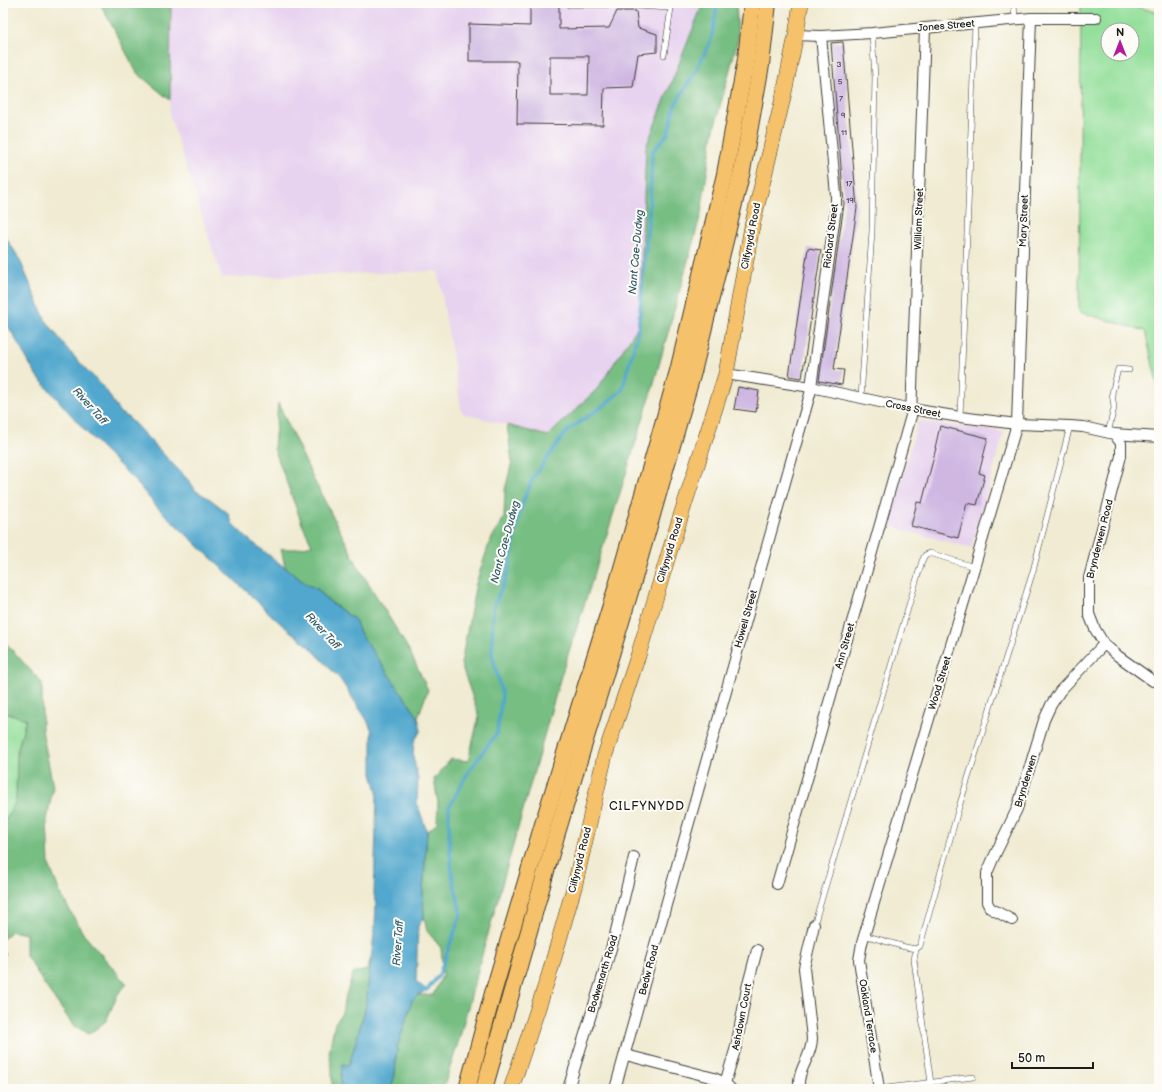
<svg xmlns="http://www.w3.org/2000/svg" width="1162" height="1092" font-family="'Balsamiq Sans',sans-serif">
<style>
.built{fill:#e7d2ef}
.green{fill:#94df9b;stroke:#587e5c;fill-rule:evenodd}
.forest{fill:#77be83;stroke:#4a6d50}
.water{fill:#51a7cd;stroke:#366274}
.lines{fill:none;stroke-linecap:round;stroke-linejoin:round}
.stream{stroke:#51a7cd;stroke-width:3.5}
.building{fill:#cfb7e2;fill-rule:evenodd}
.service-casing{stroke:#3c3b37;stroke-width:6}
.minor-casing{stroke:#3c3b37;stroke-width:12}
.primary-casing{stroke:#3c3b37;stroke-width:16}
.trunk-casing{stroke:#3c3b37;stroke-width:18}
.service{stroke:#fff;stroke-width:5}
.minor{stroke:#fff;stroke-width:10}
.primary{stroke:#f5c16b;stroke-width:15}
.trunk{stroke:#f5c16b;stroke-width:16}
.labels{text-anchor:middle;dominant-baseline:central;stroke-width:4;stroke-linejoin:round;paint-order:stroke}
.number-label{font-size:8px;fill:#49434e}
.street-label{font-size:10px;fill:#1c1c1c;stroke:#fdfcf7}
.water-label{font-size:11px;font-style:italic;fill:#345b6c;stroke:#fdfcf7}
.quarter-label{font-size:12px;letter-spacing:1px;fill:#1c1c1c;stroke:#fdfcf7}
</style>
<rect width="100%" height="100%" fill="#fdfcf7"/>
<filter id="ink" filterUnits="userSpaceOnUse"><feTurbulence type="fractalNoise" baseFrequency=".025" numOctaves="2"/><feDisplacementMap in="SourceGraphic" scale="8" xChannelSelector="R" yChannelSelector="G"/><feConvolveMatrix kernelMatrix="1 2 1 2 8 2 1 2 1" color-interpolation-filters="sRGB"/></filter>
<filter id="wash" filterUnits="userSpaceOnUse"><feTurbulence type="fractalNoise" baseFrequency=".012" numOctaves="4" result="noise"/><feDisplacementMap in="SourceGraphic" scale="16" xChannelSelector="R" yChannelSelector="G"/><feGaussianBlur stdDeviation="0.9" result="paint"/><feColorMatrix in="noise" values="0 0 0 0 0 0 0 0 0 0 0 0 0 0 0 0 0 1.4 0 .05"/><feComposite in="paint" operator="in"/></filter>
<g filter="url(#wash)">
<rect width="100%" height="100%" fill="#f0ebd2"/>
<g class="built">
<polygon points="171,3 703,3 646,147 639,325 598,388 548,436 462,413 438,271 222,278 170,116"/>
<polygon points="918,421 1004,432 971,548 889,526"/>
</g>
<g class="green">
<path d="M1081,3H1125L1159,13V392L1145,331L1079,312ZM1108,30H1132V54H1108Z"/>
<polygon points="3,710 7,713 26,718 17,753 16,801 5,820 3,820"/>
</g>
<g class="forest">
<polygon points="100,3 171,3 170,100 137,73"/>
<polygon points="703,3 736,3 738,39 713,133 701,214 650,397 603,547 561,676 484,948 459,1040 443,1089 391,1089 395,1074 397,1048 412,1001 418,995 433,995 443,974 441,948 427,931 424,918 423,892 427,832 437,823 438,803 434,779 451,759 468,761 479,716 461,664 476,583 490,541 504,518 505,490 512,461 507,425 548,436 598,388 639,325 646,147"/>
<polygon points="278,403 314,480 359,568 409,650 428,690 418,717 360,633 355,620 325,598 319,590 306,584 285,567 281,549 295,549 312,545 302,524 274,448"/>
<polygon points="3,640 42,683 42,730 53,787 47,820 49,865 61,895 84,935 127,984 118,994 106,1021 89,1034 73,1025 44,984 26,955 26,934 12,931 3,939 3,820 6,820 16,801 17,753 26,719 7,713 3,710"/>
<polygon points="373,952 365,1010 349,1065 342,1065 340,1089 332,1089 332,1068 329,1053 332,1037 335,1023 342,1013 344,1001 353,973 367,970"/>
</g>
<polygon class="water" points="3,233 19,258 45,319 69,351 106,390 120,413 128,417 190,482 196,491 210,499 228,513 231,522 247,538 306,584 319,590 325,598 355,620 360,633 418,717 421,730 414,742 413,756 418,779 417,803 427,832 423,892 424,918 418,926 416,982 427,990 418,995 412,1001 397,1048 395,1074 391,1089 340,1089 342,1064 349,1065 365,1010 375,925 376,904 374,894 377,791 372,774 372,731 367,720 340,679 310,647 281,624 156,506 136,482 88,434 36,375 3,317"/>
<g class="lines">
<polyline class="stream" points="424,990 427,990 439,975 461,914 452,874 449,836 449,807 469,771 497,733 502,695 492,654 493,608 506,578 512,555 516,526 524,499 533,478 567,431 606,404 622,390 638,332 650,201 652,152 668,134 675,105 697,69 711,40 718,3"/>
</g>
<g id="blocks">
<g class="building">
<path d="M530,3H559V29L609,28L617,11H636L638,28L657,34V52L638,54L633,87L604,88L603,125L517,124L518,61H469V24L530,26ZM550,56H589L588,95H550Z"/>
<polygon points="843,42 857,208 834,369 844,370 842,385 819,381 844,204 831,43"/>
<polygon points="808,248 821,250 802,378 789,376"/>
<polygon points="738,387 759,391 756,412 734,409"/>
<polygon points="940,426 988,438 979,473 985,475 977,505 967,503 958,538 911,526 917,502 922,503 936,448 935,448"/>
</g>
</g>
</g>
<g filter="url(#ink)">
<use href="#blocks" fill-opacity="0" stroke="#3c3b37" stroke-width="1"/>
<g class="lines">
<g class="service-casing">
<g id="service">
<polyline points="569,3 569,5 617,5 671,8 664,55"/>
<polyline points="1014,3 1015,20"/>
<polyline points="861,398 872,231 875,77 872,33"/>
<polyline points="960,417 975,24"/>
<polyline points="1108,433 1114,408 1112,393 1118,369 1129,370"/>
<polyline points="814,925 922,561 925,555 930,553 974,567"/>
<polyline points="864,935 905,947 916,949 920,946 959,807 1033,571 1070,426"/>
<polyline points="916,949 914,960 931,1083"/>
<polyline points="3,952 4,953"/>
<polyline points="879,1089 973,1077"/>
</g>
</g>
<g class="minor-casing">
<g id="minor">
<polyline points="796,35 821,36 872,33 1031,18 1096,18"/>
<polyline points="726,374 811,387 912,409 960,417 1017,424 1070,426 1083,427 1114,434 1121,443 1121,456 1089,578 1089,614 1095,629 1104,644 1118,656 1153,681"/>
<polyline points="1114,434 1159,437"/>
<polyline points="777,884 911,416 925,28"/>
<polyline points="1012,920 990,908 987,902 987,873 993,859 1017,809 1044,720 1051,705 1060,691 1104,644"/>
<polyline points="626,1055 714,1078 725,1083 731,1089"/>
<polyline points="725,1083 736,1047 747,988 757,950"/>
<polyline points="568,1089 602,979 615,935 634,857"/>
<polyline points="615,1089 681,851 810,394 836,208 836,195 821,36"/>
<path d="M799,1089C797,1068 812,1058 812,1038L804,968L814,925"/>
<polyline points="879,1089 859,960 862,943 1017,424 1031,18"/>
</g>
</g>
<g class="primary-casing">
<polyline id="primary" points="511,1089 549,975 575,884 605,755 638,656 669,553 726,374 752,226 783,98 796,35 801,3"/>
</g>
<g class="trunk-casing">
<g id="trunk">
<polyline points="467,1089 493,993 543,824 616,589 678,371 725,174 746,59 752,3"/>
<polyline points="484,1089 556,836 630,592 693,372 742,171 761,65 768,3"/>
</g>
</g>
<use href="#service" class="service"/>
<use href="#minor" class="minor"/>
<use href="#primary" class="primary"/>
<use href="#trunk" class="trunk"/>
</g>
</g>
<g class="labels">
<g class="number-label">
<text x="839" y="64">3</text>
<text x="840" y="81">5</text>
<text x="841" y="98">7</text>
<text x="843" y="115">9</text>
<text x="844" y="132">11</text>
<text x="849" y="183">17</text>
<text x="850" y="200">19</text>
</g>
<g class="street-label">
<text transform="translate(946 26) rotate(-5)">Jones Street</text>
<text transform="translate(919 219) rotate(-88)">William Street</text>
<text transform="translate(1024 221) rotate(-88)">Mary Street</text>
<text transform="translate(751 236) rotate(-79)">Cilfynydd Road</text>
<text transform="translate(831 236) rotate(-83)">Richard Street</text>
<text transform="translate(913 409) rotate(11)">Cross Street</text>
<text transform="translate(1100 539) rotate(-76)">Brynderwen Road</text>
<text transform="translate(670 550) rotate(-73)">Cilfynydd Road</text>
<text transform="translate(746 619) rotate(-74)">Howell Street</text>
<text transform="translate(845 646) rotate(-74)">Ann Street</text>
<text transform="translate(940 683) rotate(-73)">Wood Street</text>
<text transform="translate(1026 781) rotate(-73)">Brynderwen</text>
<text transform="translate(580 860) rotate(-76)">Cilfynydd Road</text>
<text transform="translate(649 970) rotate(-75)">Bedw Road</text>
<text transform="translate(603 974) rotate(-73)">Bodwenarth Road</text>
<text transform="translate(868 1016) rotate(81)">Oakland Terrace</text>
<text transform="translate(742 1017) rotate(-79)">Ashdown Court</text>
</g>
<g class="water-label">
<text transform="translate(636 252) rotate(-85)">Nant Cae-Dudwg</text>
<text transform="translate(90 406) rotate(48)">River Taff</text>
<text transform="translate(505 542) rotate(-75)">Nant Cae-Dudwg</text>
<text transform="translate(323 631) rotate(47)">River Taff</text>
<text transform="translate(398 943) rotate(-86)">River Taff</text>
</g>
<g class="quarter-label">
<text x="647" y="806">CILFYNYDD</text>
</g>
</g>
<rect width="1162" height="1092" fill="none" stroke="#fdfcf7" stroke-width="16"/>
<g transform="translate(1120 42)"><circle r="19" fill="#fdfcf7" stroke="#a3a29f"/>
<path d="M0-3L7 15L0 10L-7 15Z" fill="#b5179e"/>
<text y="-6" font-size="11" font-weight="bold" text-anchor="middle" fill="#1c1c1c">N</text>
</g>
<path d="M1012 1062v6h81v-6" fill="none" stroke="#1c1c1c" stroke-width="2"/>
<text x="1018" y="1062" font-size="12" fill="#1c1c1c" stroke="#fdfcf7" stroke-width="3" paint-order="stroke">50 m</text>
</svg>
